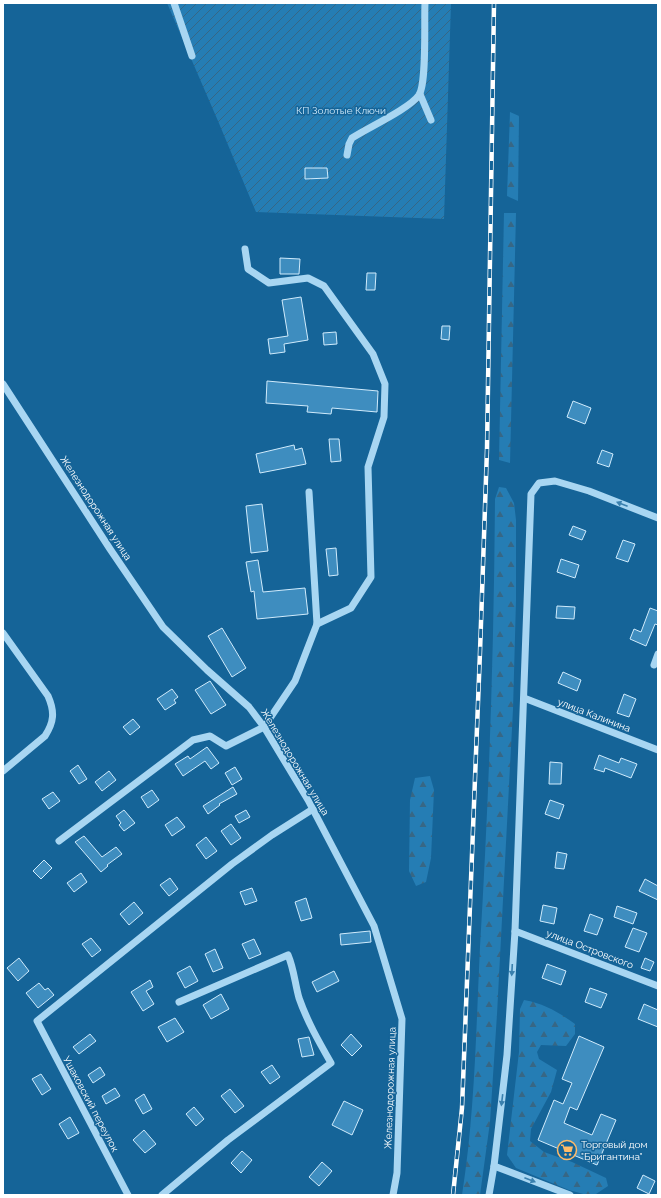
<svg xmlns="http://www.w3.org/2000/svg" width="661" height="1198" font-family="Raleway,sans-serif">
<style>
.forest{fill:url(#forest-firs)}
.garden{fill:url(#garden-furrows)}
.building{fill:#3e8dbf;stroke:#d0ebfc}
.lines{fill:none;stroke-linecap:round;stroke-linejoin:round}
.minor{stroke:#a8d6f2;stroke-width:7}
.rail-casing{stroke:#fff;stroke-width:4.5}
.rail{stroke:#156498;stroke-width:3;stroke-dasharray:9;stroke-linecap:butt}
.oneway{fill:#3a80ae}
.labels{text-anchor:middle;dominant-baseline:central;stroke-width:3;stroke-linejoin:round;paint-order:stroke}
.park-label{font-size:10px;fill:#d0ebfc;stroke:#156498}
.street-label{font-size:10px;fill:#fff;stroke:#156498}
.poi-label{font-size:10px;fill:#fff;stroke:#156498;text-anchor:start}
</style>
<defs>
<pattern id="forest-firs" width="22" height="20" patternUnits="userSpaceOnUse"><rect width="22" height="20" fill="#257db4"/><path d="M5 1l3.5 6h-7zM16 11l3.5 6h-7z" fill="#376785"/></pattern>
<pattern id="garden-furrows" width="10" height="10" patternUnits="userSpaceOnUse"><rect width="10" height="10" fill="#257db4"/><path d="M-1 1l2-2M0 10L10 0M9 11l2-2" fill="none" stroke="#376785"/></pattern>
</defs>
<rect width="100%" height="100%" fill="#156498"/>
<g class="forest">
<polygon points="510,112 519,116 518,201 507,196"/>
<polygon points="504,213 516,213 510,463 499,460"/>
<path d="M499,487L506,488L514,503L516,520V600L513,709L497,1014L490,1122L480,1195H462C475,1113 476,1030 480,947C489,798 494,648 495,499Z"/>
<polygon points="430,776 434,790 431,858 426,882 416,886 409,871 410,800 415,778"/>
<path d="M524,1000C545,1004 558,1012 575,1024V1034L566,1046L541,1045L537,1052L539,1059L557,1070L551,1092L531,1129L530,1141L544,1152L572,1162L606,1178L608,1186L596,1194L587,1195L569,1190L516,1168L507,1155L519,1052L520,1009Z"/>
</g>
<polygon class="garden" points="167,3 451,3 444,219 256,212 218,121"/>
<g class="building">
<polygon points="305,168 327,168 328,178 305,179"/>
<polygon points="280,258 300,259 299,274 280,274"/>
<polygon points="367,273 376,273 375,290 366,290"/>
<polygon points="301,297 308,340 284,344 285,352 270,354 268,339 288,336 282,300"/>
<polygon points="442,326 450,326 449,340 441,339"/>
<polygon points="336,332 337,344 324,345 323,333"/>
<polygon points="267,381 378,391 377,412 332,408 331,414 307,412 308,406 266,403"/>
<polygon points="573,401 591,408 585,424 567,417"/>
<polygon points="329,439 339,439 341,461 331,462"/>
<polygon points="294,445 295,450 302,448 306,464 260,473 256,454"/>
<polygon points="602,450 613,454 609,467 597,463"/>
<polygon points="262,504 268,551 251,553 246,506"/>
<polygon points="573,526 586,531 582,540 569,535"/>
<polygon points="623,540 635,544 628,562 616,558"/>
<polygon points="336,548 338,575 329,576 326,549"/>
<polygon points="561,559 579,565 575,578 557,572"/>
<polygon points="258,560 263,592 305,588 308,614 257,619 254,591 251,592 246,562"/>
<polygon points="557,606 575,607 574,619 556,618"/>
<polygon points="650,608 658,611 658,625 655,624 646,646 630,639 634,629 641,632"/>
<polygon points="222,628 246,668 232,677 208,636"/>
<polygon points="563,672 581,680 577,691 558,683"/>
<polygon points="210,681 226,705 211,714 195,690"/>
<polygon points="172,689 178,697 174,700 176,703 165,710 157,699"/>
<polygon points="624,694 636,699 629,717 617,713"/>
<polygon points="133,719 140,727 130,735 123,727"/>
<polygon points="207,747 219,763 211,769 205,761 183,776 175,764 188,756 190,759"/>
<polygon points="599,755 619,763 621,758 637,764 631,778 605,768 604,772 594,769"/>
<polygon points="550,762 562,763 561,784 549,784"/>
<polygon points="78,765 87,779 79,784 70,771"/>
<polygon points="235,767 242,779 232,785 225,773"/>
<polygon points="109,771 116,780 102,791 95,782"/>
<polygon points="233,787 237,794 219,804 220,805 208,814 203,806"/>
<polygon points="152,790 159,800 148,808 141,797"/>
<polygon points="53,792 60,801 49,809 42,799"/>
<polygon points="550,800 564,805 559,819 545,814"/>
<polygon points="124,810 135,823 124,831 119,825 121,823 116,816"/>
<polygon points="246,810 250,817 239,823 235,816"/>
<polygon points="177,817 185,827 172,836 165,825"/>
<polygon points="231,824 241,838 231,845 221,831"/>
<polygon points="84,836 102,857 116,847 122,854 107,865 108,866 101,872 75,842"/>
<polygon points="206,837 217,851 206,859 196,845"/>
<polygon points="557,852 567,854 564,869 555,868"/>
<polygon points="44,860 52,868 41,879 33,871"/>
<polygon points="81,873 87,882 74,892 67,883"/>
<polygon points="170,878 178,889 169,896 160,885"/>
<polygon points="645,879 658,886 658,900 639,891"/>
<polygon points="252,888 257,901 245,905 240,892"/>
<polygon points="306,898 312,918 301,921 295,902"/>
<polygon points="134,902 143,913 129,925 120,914"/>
<polygon points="543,905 557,908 554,924 540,921"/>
<polygon points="617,906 637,913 633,924 614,917"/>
<polygon points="590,914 603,919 597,935 584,931"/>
<polygon points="633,928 647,933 639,952 625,947"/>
<polygon points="370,931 371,942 341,945 340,934"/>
<polygon points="91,938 101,950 92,957 82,944"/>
<polygon points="254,939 261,954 249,959 242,944"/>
<polygon points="215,949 223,968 213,972 205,954"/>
<polygon points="19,958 29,971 18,981 7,968"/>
<polygon points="645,958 654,962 650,971 641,968"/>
<polygon points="547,964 566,971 561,985 542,978"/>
<polygon points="190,966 198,981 185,988 177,973"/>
<polygon points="334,971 339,981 317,992 312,982"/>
<polygon points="150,980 153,987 146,991 154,1004 143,1011 131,992"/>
<polygon points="39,983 45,990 48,988 54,995 38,1008 26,993"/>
<polygon points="590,988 607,994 601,1008 585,1002"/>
<polygon points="221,994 229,1009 211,1019 203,1005"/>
<polygon points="644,1004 658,1010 658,1027 638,1019"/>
<polygon points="175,1018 184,1032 167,1042 158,1027"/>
<polygon points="90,1034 96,1041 79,1054 73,1047"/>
<polygon points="351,1034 362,1046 352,1056 341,1045"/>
<polygon points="579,1036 604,1047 577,1110 570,1107 564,1123 592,1135 601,1114 616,1120 597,1165 538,1140 554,1100 563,1104 572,1083 562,1079"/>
<polygon points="309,1037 314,1055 302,1057 298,1039"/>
<polygon points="272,1065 280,1077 270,1084 261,1072"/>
<polygon points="100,1067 105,1075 93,1083 88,1075"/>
<polygon points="41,1074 51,1089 42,1095 32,1079"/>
<polygon points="115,1088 120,1096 106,1104 102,1096"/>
<polygon points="230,1089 244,1106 235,1113 221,1096"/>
<polygon points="144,1094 152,1109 143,1114 135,1100"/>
<polygon points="344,1101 363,1110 352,1135 332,1125"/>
<polygon points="194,1107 204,1119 196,1126 186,1114"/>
<polygon points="70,1117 79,1133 68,1139 59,1124"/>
<polygon points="144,1130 156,1144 145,1153 133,1140"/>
<polygon points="242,1151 252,1160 241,1173 231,1163"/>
<polygon points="322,1162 332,1171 319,1186 309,1177"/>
<polygon points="643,1175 655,1181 649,1194 637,1188"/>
</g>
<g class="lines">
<g class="minor">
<polyline points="174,3 192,56"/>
<polyline points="420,94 431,120"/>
<path d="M347,155L349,144L352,138C369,127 409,109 419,95C427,83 424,21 425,3"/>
<polyline points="245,249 248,269 269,283 308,278 324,286 373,354 385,384 384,417 368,467 371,577 351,608 317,624"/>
<polyline points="3,384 110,549 163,627 207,670 249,707 264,727 308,800 374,926 402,1019 397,1173 393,1195"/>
<path d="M3,633L48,696C55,712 54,722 45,736L3,771"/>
<polyline points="654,665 658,654"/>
<polyline points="524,698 658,750"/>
<polyline points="59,841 193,740 210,736 226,746 264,727 295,681 317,624 309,492"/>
<polyline points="515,931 658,986"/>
<polyline points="494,1166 570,1195"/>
<polyline points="128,1195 37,1021 232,864 272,835 313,809"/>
<path d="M162,1195L228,1140L331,1063C319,1042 307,1021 299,998C295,984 294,969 288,955L179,1002"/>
<polyline points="489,1195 494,1166 507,1055 515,931 531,494 539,483 555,481 589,491 658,518"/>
</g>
<g class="rail-casing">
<polyline id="rail" points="453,1195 462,1108 480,652 487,449 494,3"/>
</g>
<use href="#rail" class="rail"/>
</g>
<defs><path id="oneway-solid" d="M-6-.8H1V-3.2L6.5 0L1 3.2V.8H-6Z"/></defs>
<g class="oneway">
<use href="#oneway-solid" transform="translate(622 504) rotate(-159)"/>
<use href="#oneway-solid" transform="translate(512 970) rotate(93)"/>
<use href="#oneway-solid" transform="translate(502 1100) rotate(97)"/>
<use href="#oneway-solid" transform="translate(530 1180) rotate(21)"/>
</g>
<defs>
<g id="supermarket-ring" transform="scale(1)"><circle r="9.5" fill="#156498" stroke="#ffbb69" stroke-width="1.5"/><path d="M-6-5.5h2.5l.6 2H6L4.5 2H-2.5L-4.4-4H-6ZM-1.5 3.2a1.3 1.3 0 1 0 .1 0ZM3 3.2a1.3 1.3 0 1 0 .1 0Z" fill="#ffbb69"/></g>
</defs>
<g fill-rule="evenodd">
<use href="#supermarket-ring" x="567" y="1150"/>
</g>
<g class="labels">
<g class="park-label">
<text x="341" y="110">КП Золотые Ключи</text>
</g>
<g class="street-label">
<text transform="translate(96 508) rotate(57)">Железнодорожная улица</text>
<text transform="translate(594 715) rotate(21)">улица Калинина</text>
<text transform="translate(295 762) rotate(59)">Железнодорожная улица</text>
<text transform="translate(590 949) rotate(21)">улица Островского</text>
<text transform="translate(390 1088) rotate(-88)">Железнодорожная улица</text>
<text transform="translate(91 1104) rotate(62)">Ушаковский переулок</text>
</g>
<g class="poi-label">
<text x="581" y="1144">Торговый дом<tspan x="581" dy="12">"Бригантина"</tspan></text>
</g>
</g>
<rect width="661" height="1198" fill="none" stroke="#ffffff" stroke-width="8"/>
</svg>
